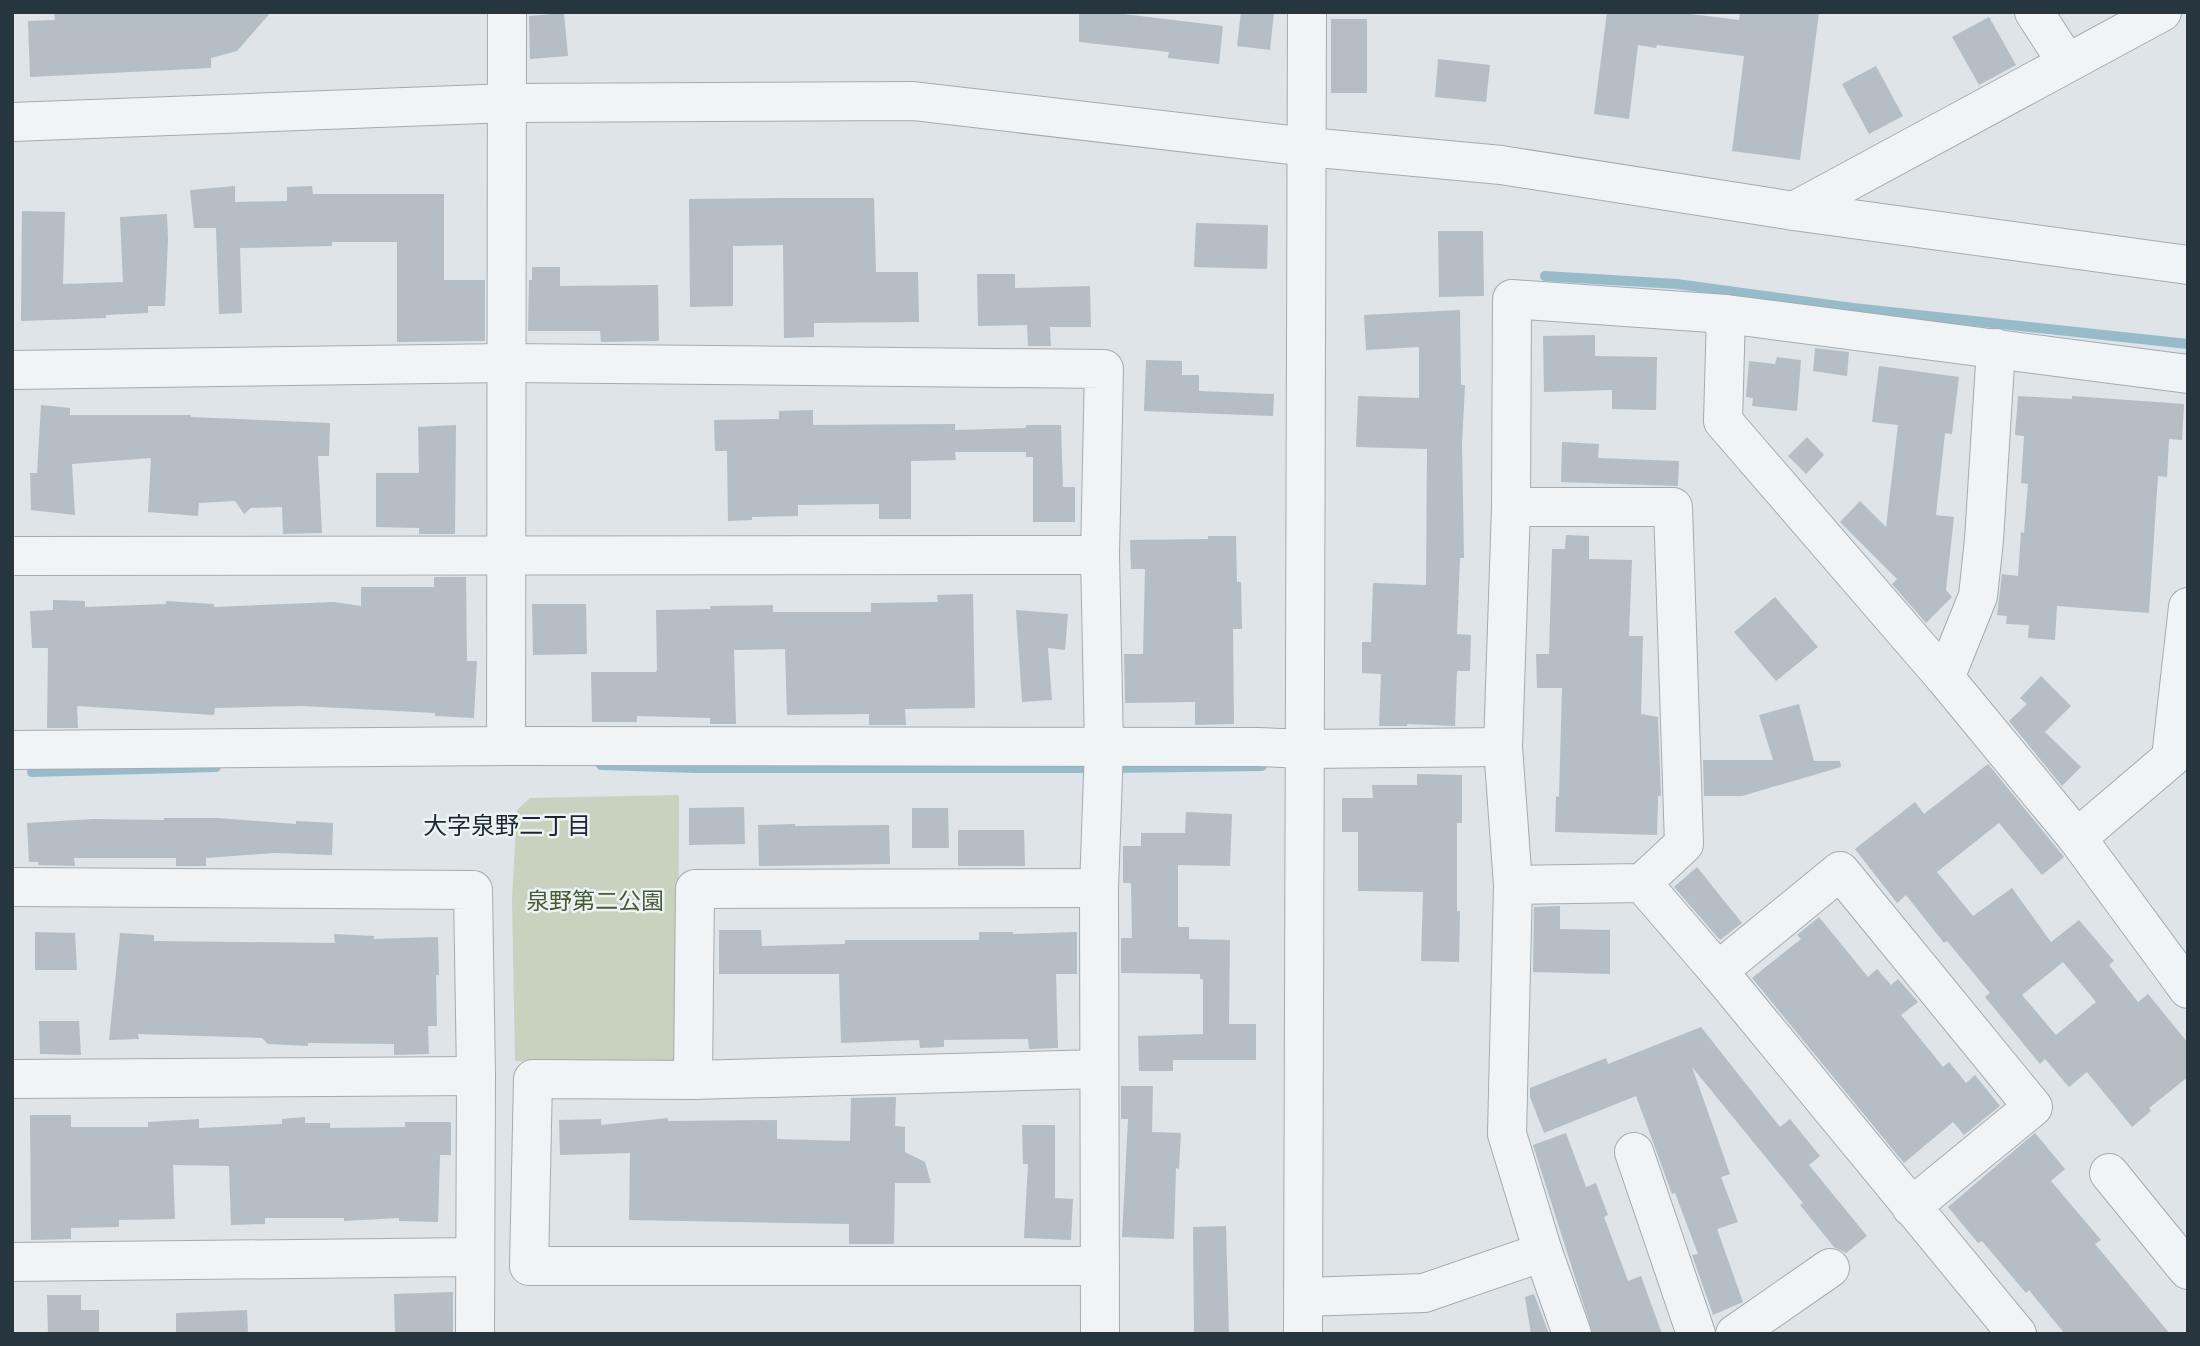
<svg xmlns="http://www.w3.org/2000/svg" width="2200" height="1346" font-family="Quicksand,'Noto Sans JP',sans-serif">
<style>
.green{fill:#c8d2bf}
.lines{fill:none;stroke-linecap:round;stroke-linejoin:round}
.stream{stroke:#98bbc9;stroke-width:10}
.building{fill:#b5bec5;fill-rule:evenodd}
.minor-casing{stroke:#a3acb2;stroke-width:40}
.minor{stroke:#f1f4f6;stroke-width:38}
.labels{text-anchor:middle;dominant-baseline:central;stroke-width:5;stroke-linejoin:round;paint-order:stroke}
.park-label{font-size:23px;fill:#445b34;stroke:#edf3f5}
.neighbourhood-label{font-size:24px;fill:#19262f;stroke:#edf3f5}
</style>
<rect width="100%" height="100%" fill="#dee4e8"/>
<polygon class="green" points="679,795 678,1054 670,1066 515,1061 512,899 517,810 530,798"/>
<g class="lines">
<g class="stream">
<polyline points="1545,276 1677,284 1853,308 2188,344"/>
<polyline points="601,765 697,768 1097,768"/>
<polyline points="1112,768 1262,766"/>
<polyline points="32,772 216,767"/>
</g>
</g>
<g class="building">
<polygon points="54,12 271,12 237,51 211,58 211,68 30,77 28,21 55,20"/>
<polygon points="1079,12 1107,12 1223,26 1219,64 1168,58 1169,52 1079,42"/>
<polygon points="1241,12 1274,12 1270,50 1237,46"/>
<polygon points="1607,12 1675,12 1739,20 1740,12 1819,12 1800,160 1732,151 1744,56 1657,45 1656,48 1638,45 1629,119 1594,114"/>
<polygon points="564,13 568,56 530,59 529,16"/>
<polygon points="1989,17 2016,65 1979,85 1952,37"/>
<rect x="1331" y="19" width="36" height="74"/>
<polygon points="1438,59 1490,65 1486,102 1435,97"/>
<polygon points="1876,66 1903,116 1869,134 1842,84"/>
<polygon points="235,186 235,202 287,201 287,187 312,186 313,194 444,194 444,280 485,280 485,341 397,342 397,242 332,242 332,246 240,248 242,313 219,314 216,228 194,228 190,190"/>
<polygon points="783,198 874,198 876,272 918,272 919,322 814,323 814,337 784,338 783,245 733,246 733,306 690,307 689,199"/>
<polygon points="22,211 65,212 63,284 123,282 120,217 167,214 168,239 165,306 148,306 148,313 106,315 106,318 21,321"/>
<polygon points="1196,223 1268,225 1267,269 1194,267"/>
<polygon points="1438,231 1483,231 1484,296 1439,297"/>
<polygon points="532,267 560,267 560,286 658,285 659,341 601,342 600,331 528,331 529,280 532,280"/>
<polygon points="977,274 1015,274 1015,288 1090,286 1091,327 1050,327 1051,346 1028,346 1027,325 978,326"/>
<polygon points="1460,310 1461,385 1465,385 1462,444 1464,558 1460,558 1457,634 1471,635 1470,671 1457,671 1455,726 1407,724 1407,726 1379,726 1381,674 1362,673 1362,642 1371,642 1373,583 1426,585 1427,449 1356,447 1358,396 1419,398 1419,347 1366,350 1364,315"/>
<polygon points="1595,335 1595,356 1657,357 1656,410 1612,409 1612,390 1544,392 1543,336"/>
<polygon points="1815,348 1849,352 1847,376 1813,371"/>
<polygon points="1777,357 1801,360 1797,411 1752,406 1753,398 1746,397 1749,361 1775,364"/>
<polygon points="1146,360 1182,361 1182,375 1199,375 1199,391 1274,394 1273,416 1144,411"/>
<polygon points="1879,366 1959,377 1952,434 1945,433 1936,515 1954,517 1946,590 1952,597 1926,623 1892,584 1897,579 1840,522 1860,501 1886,527 1898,425 1872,422"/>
<polygon points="2018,396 2072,399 2072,396 2184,404 2182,440 2169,439 2167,477 2158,476 2149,613 2057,606 2055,640 2028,638 2029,625 2006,624 2007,616 1997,615 2002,574 2018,576 2021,532 2024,533 2028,484 2021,483 2024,436 2015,435"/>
<polygon points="41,405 70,408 70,415 191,415 191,417 330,423 329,456 318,456 322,533 283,534 282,507 251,508 244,514 235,501 199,503 198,516 148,512 151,458 72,464 75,515 31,510 30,473 37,473"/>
<polygon points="813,410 813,425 955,424 955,430 1026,428 1026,425 1061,425 1063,487 1075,487 1075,522 1033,522 1033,457 1026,457 1026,452 955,452 956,460 911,461 911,519 879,519 879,504 798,505 798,516 752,517 752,520 728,521 727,451 715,451 714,420 779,419 779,411"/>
<polygon points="456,425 455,534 419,534 419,528 376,527 376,473 419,473 418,427"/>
<polygon points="1807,437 1824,455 1806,474 1788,456"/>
<polygon points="1562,442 1599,444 1598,458 1679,461 1678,486 1561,482"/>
<polygon points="1566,535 1589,536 1589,559 1632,560 1629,636 1643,636 1641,714 1658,717 1661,796 1658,796 1657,835 1555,832 1556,796 1559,797 1562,688 1537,688 1536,654 1549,654 1552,549 1565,549"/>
<polygon points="1208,536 1236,536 1237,582 1241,582 1242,629 1233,629 1234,724 1195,725 1195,702 1125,703 1124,654 1143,654 1145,569 1131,569 1130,540 1208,539"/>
<polygon points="434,577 466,577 467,661 477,661 474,718 435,716 435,713 302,706 215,708 214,715 77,706 78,728 47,728 48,648 32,648 30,611 53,610 53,600 85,601 85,607 166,604 166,601 214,604 214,607 334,602 361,606 361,587 434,587"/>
<polygon points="973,594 975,708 905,709 906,725 869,725 869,714 787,715 785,649 734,650 736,724 710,724 710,718 637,716 637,722 592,722 591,672 656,672 657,670 656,610 711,609 710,606 773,605 773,612 871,612 871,603 938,602 937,595"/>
<polygon points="1775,597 1818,647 1776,681 1734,632"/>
<polygon points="532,604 586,604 587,654 533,655"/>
<polygon points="1016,610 1068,614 1065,650 1048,648 1052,700 1022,702"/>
<polygon points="2041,676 2071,706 2045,732 2081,767 2062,786 2009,721 2027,704 2020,698"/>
<polygon points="1799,704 1814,761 1840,761 1841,767 1742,796 1704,796 1703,760 1773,760 1759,715"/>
<path d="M1988,764L2064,857L2042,875L1999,823L1937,872L1973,916L2012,888L2051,942L2079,920L2114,961L2109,965L2138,1002L2148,994L2188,1043V1077L2149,1108L2151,1111L2132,1127L2087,1072L2069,1087L2045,1059L2040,1064L1985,997L1990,993L1947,941L1944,943L1906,895L1897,903L1855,849L1915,802L1924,814ZM2063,962L2096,1002L2056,1035L2022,995Z"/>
<polygon points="1417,774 1462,775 1462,823 1457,823 1457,911 1460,911 1459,962 1421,961 1423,892 1358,891 1358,832 1342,832 1342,798 1373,798 1372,785 1417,785"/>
<polygon points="744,807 745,844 689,845 689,808"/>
<polygon points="912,808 948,808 949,848 912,848"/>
<polygon points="1186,812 1232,814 1230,866 1178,865 1178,927 1189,927 1189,939 1230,940 1229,1024 1256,1024 1256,1060 1173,1060 1173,1071 1139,1071 1138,1036 1203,1034 1203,979 1200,979 1200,974 1121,973 1121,938 1132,938 1131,883 1123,883 1123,846 1141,846 1141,833 1185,833"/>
<polygon points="164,818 218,818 296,824 296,821 333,823 332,855 274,853 206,858 206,866 176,866 176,858 74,858 75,866 38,865 38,862 29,862 27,823 93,819 164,820"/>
<polygon points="795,824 795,826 889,825 890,864 759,866 758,825"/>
<polygon points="958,830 1024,830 1025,866 958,866"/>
<polygon points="1697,867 1742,923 1720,940 1674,887"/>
<polygon points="1560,906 1560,929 1610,930 1610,974 1533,972 1534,907"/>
<polygon points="1819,917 1868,977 1877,969 1891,985 1898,979 1918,1002 1901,1015 1943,1067 1949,1062 1966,1083 1975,1075 2000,1106 1964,1135 1953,1122 1904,1163 1752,978 1801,939 1797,935"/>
<polygon points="719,930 761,930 762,946 845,944 845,940 979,940 979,932 1013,932 1013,934 1077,932 1077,974 1056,974 1058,1048 1029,1049 1028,1039 944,1040 944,1047 920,1048 919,1040 841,1043 839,974 719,974"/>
<polygon points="35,932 75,933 77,970 35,970"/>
<polygon points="120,933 154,935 154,941 335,943 334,934 374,936 374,939 438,937 439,975 436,975 437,1026 428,1026 429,1054 394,1055 394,1044 308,1043 308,1046 268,1044 262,1038 138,1034 139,1039 109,1040"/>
<polygon points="39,1021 79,1021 81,1055 40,1054"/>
<polygon points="1701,1027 1780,1127 1790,1119 1820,1156 1809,1165 1867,1236 1846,1253 1834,1247 1800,1205 1803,1203 1692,1067 1730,1174 1721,1177 1738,1222 1717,1229 1743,1302 1713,1315 1692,1255 1698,1254 1675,1193 1672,1194 1636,1096 1544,1133 1530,1097 1530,1088 1606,1058 1608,1064"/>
<polygon points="1121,1086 1153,1086 1152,1132 1181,1133 1179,1169 1176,1168 1174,1239 1122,1237 1128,1119 1121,1119"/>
<polygon points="896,1097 895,1126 905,1127 905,1152 925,1162 931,1183 895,1183 894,1244 849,1244 849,1224 629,1220 630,1153 560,1155 559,1120 601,1119 601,1125 668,1118 668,1121 777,1120 777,1139 850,1141 851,1098"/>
<polygon points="30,1115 71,1115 71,1127 148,1127 148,1122 199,1119 199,1128 282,1124 282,1119 305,1117 305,1123 330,1123 330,1128 405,1127 405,1122 451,1122 451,1155 440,1155 438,1222 399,1221 399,1218 344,1221 344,1218 265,1218 265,1224 231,1225 229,1166 173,1165 175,1219 119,1220 119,1227 71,1228 71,1239 31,1240"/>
<polygon points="1022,1125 1055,1125 1055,1198 1073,1199 1071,1240 1024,1238 1028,1164 1023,1164"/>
<polygon points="1566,1133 1586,1187 1596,1183 1608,1215 1604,1217 1628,1281 1641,1276 1662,1334 1593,1334 1533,1145"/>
<polygon points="2035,1133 2065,1169 2051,1181 2101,1240 2095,1244 2170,1334 2065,1334 2029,1290 2026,1293 1982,1241 1978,1243 1948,1207"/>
<polygon points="1226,1226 1229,1334 1194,1334 1193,1227"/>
<polygon points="453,1292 453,1334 395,1334 394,1294"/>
<polygon points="1534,1294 1549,1334 1531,1334 1525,1297"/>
<polygon points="47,1295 81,1295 81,1310 99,1310 99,1334 48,1334"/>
<polygon points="247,1310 248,1334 176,1334 176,1313"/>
</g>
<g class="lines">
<g class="minor-casing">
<g id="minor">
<polyline points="2034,12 2067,63"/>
<polyline points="12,122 509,103 913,101 1308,147 1501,165 1794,211 2188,265"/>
<polyline points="1794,211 2162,12"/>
<polyline points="1726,314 1723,421 1945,678 2077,838 2188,989"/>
<polyline points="12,370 507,363 1104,369 1100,555 1104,747 1099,888 1100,1334"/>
<polyline points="1511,507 1673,507 1684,844 1642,883 1513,885"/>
<polyline points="12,556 1100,555"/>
<polyline points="1945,678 1978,596 1984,540 1996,348"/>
<polyline points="506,746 507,12"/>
<polyline points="12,750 506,746 1258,747 1305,749 1503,747"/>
<polyline points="2077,838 2171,758 2188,607"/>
<polyline points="1642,883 1718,971"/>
<polyline points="12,887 473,890 476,1076 475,1334"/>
<polyline points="1099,1069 693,1080 533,1079 529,1266 1100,1266"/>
<polyline points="12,1079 476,1076"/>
<polyline points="693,1080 695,889 1099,888"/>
<polyline points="1634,1152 1696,1334"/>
<polyline points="2109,1173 2188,1270"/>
<polyline points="1911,1207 2033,1107 1840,871 1718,971 2017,1334"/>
<polyline points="12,1262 475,1257"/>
<polyline points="1303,1297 1424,1293 1543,1252"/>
<polyline points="1303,1334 1307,12"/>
<polyline points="1572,1334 1543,1252 1507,1134 1513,885 1503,747 1511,507 1512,299 1726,314 2188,374"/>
<polyline points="1735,1334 1830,1268"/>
</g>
</g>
<use href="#minor" class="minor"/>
</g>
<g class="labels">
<g class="park-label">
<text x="595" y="900">泉野第二公園</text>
</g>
<g class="neighbourhood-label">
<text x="507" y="825">大字泉野二丁目</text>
</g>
</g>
<rect width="2200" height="1346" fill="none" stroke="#27353f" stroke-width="28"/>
</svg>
